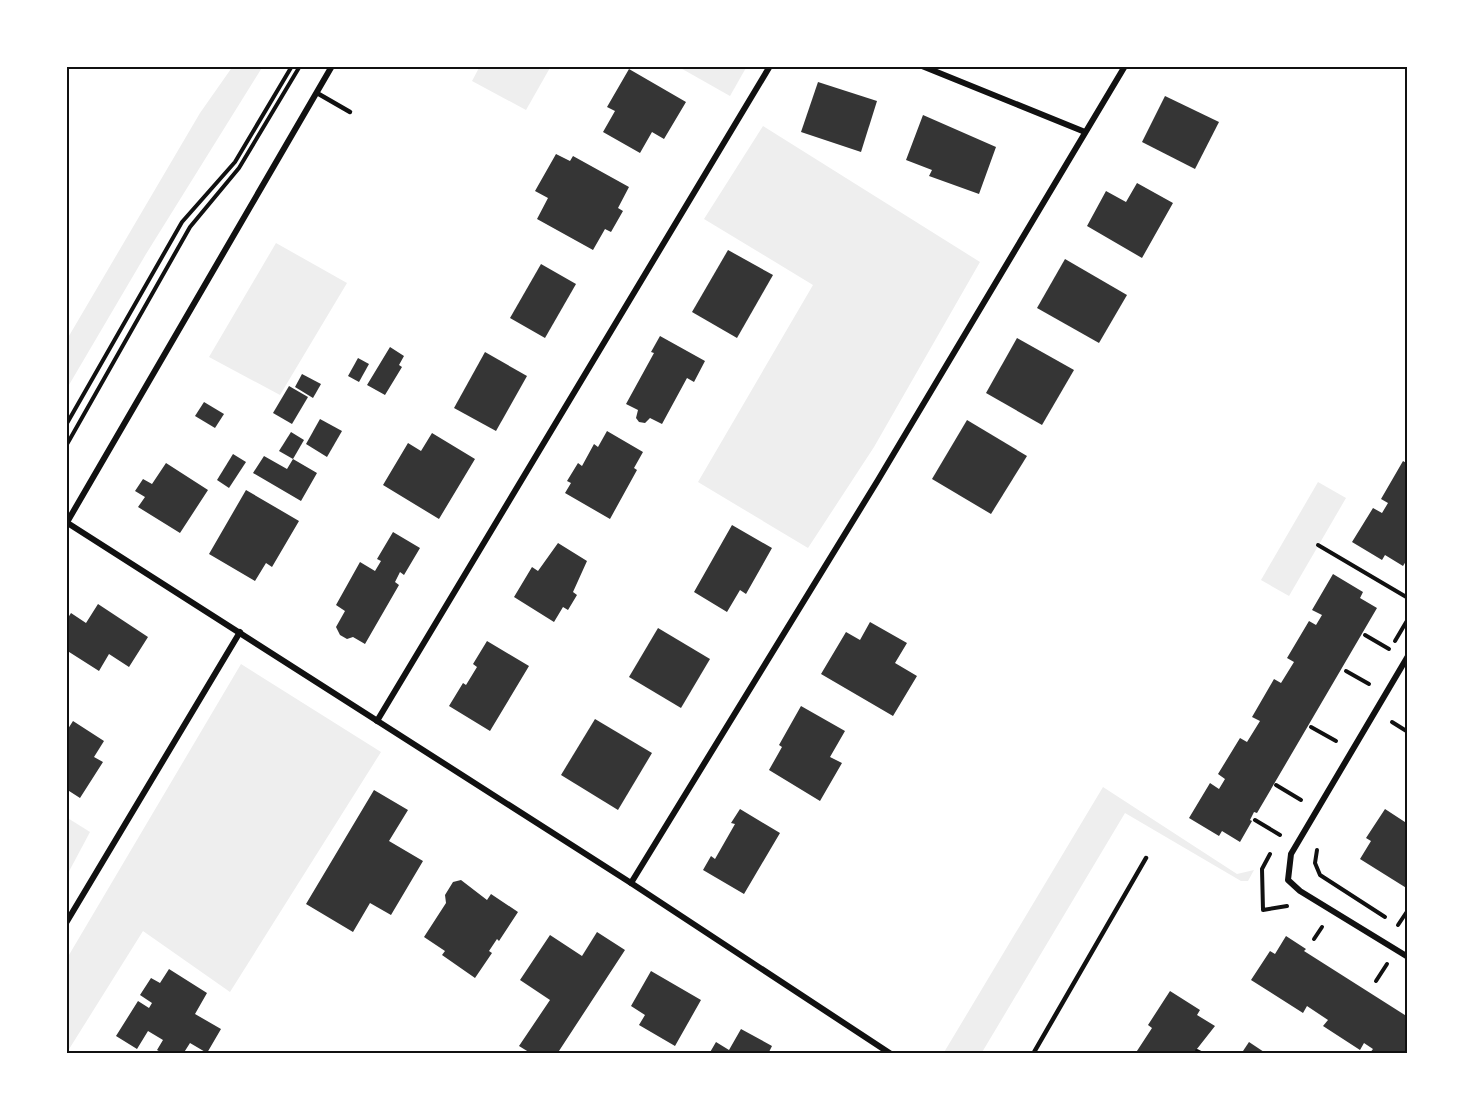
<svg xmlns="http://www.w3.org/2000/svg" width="1474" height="1120" font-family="Manrope,sans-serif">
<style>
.green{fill:#eee}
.building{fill:#353535}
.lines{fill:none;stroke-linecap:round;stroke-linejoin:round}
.path{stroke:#111;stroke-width:4}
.service{stroke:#111;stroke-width:4.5}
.minor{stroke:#111;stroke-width:6}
.neatline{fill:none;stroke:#111;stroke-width:2}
</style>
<rect width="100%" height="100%" fill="#fff"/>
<g class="green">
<polygon points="233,66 263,66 146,254 66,390 66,341 200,113"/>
<polygon points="480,66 551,66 526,110 472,81"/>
<polygon points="677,66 747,66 730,96"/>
<polygon points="763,126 980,262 874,447 808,548 698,482 813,285 704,219"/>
<polygon points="276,243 347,283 280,395 209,357"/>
<polygon points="1318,482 1346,498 1289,596 1261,580"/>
<polygon points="241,664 381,752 230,992 143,931 66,1054 66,960"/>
<polygon points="1103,787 1237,874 1254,870 1248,881 1241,881 1125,813 981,1054 943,1054"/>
<polygon points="66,817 90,832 66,877"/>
</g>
<g class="building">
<polygon points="629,69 686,102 664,139 652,132 640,153 603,132 615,111 607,107"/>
<polygon points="818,82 877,101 861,152 801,132"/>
<polygon points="1165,96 1219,122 1195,169 1142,142"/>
<polygon points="923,115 996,147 979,194 929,176 932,170 906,160"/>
<polygon points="556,154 570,161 573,156 629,187 618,208 623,211 611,232 605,229 593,250 537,219 548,198 535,191"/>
<polygon points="1137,183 1173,203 1142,258 1087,226 1106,191 1126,202"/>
<polygon points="728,250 773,275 737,338 692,312"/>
<polygon points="1065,259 1127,295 1099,343 1037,308"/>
<polygon points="541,264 576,284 545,338 510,318"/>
<polygon points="660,336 705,361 694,382 687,378 662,424 650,418 645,423 639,422 636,418 638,410 626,404 654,353 651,352"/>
<polygon points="1017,338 1074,370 1042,425 986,393"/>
<polygon points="390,347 404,356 399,365 402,367 385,395 367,385"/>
<polygon points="485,352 527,376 496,431 454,408"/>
<polygon points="358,358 369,364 359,382 348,376"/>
<polygon points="302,374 321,384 313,398 295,387"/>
<polygon points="289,386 308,397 292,424 273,413"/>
<polygon points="204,402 224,414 215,428 195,416"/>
<polygon points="320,419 342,431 327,457 306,444"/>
<polygon points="967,420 1027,456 991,514 932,479"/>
<polygon points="607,431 643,452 634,468 637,470 610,519 565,493 571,483 567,481 578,463 582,466 594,444 598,447"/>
<polygon points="291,432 304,440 293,459 279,451"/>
<polygon points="432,433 475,459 439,519 383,485 408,443 421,451"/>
<polygon points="233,454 246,462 229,488 217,480"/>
<polygon points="264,456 287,469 293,459 317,473 301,501 253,473"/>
<polygon points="1403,461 1408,464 1408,558 1403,566 1385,555 1382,560 1352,542 1373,508 1382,513 1388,503 1381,499"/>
<polygon points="166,463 208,490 180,533 138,507 145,497 135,491 143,479 152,484"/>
<polygon points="246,490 299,521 272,567 266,563 255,581 209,554"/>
<polygon points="732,525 772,548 746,594 740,590 727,612 694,592"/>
<polygon points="393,532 420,548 404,575 400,572 395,582 399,585 365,644 353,637 347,639 340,635 336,627 345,611 336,605 360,562 375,571 381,561 377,559"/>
<polygon points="558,543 587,561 573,592 577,595 568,610 563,607 554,622 514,597 532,567 538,571"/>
<polygon points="1333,574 1363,592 1360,598 1377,608 1257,813 1254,812 1250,820 1252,821 1240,842 1222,831 1219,836 1189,818 1210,783 1219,789 1225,779 1218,774 1240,738 1247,742 1260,721 1252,717 1274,679 1281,683 1294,662 1287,658 1309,621 1316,625 1322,615 1312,610"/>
<polygon points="98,604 148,637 129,667 109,654 99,671 66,650 66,621 71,613 86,623"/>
<polygon points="870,622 907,643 895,663 917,676 893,716 821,674 846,632 860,640"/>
<polygon points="658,628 710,659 681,708 629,677"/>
<polygon points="487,641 529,666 490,731 449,706 463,683 466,685 477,667 473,664"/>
<polygon points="801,706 845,731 830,757 842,763 820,801 769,770 782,747 779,745"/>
<polygon points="595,719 652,753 618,810 561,775"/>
<polygon points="73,721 104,741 94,757 103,762 80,798 66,789 66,732"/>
<polygon points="374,790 408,810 389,841 423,861 391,915 370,903 353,932 306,904"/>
<polygon points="740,809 780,833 744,894 703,870 711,856 715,859 735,824 731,823"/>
<polygon points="1385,809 1408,824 1408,889 1360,859 1371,841 1366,838"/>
<polygon points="461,880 487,900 491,894 518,912 499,941 497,939 489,951 492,953 475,978 442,955 445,951 424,937 446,903 445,895 453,882"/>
<polygon points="597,932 625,950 557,1054 532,1054 519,1046 550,1000 520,980 550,935 582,956"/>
<polygon points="1286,936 1306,949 1304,951 1408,1017 1408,1054 1369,1054 1373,1049 1364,1043 1360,1050 1323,1026 1328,1020 1307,1006 1303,1013 1251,980 1270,951 1275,954"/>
<polygon points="169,969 207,993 195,1014 221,1029 207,1053 190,1043 183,1054 164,1054 157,1050 163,1040 148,1031 137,1049 116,1036 138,1001 149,1008 152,1003 140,995 151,978 160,983"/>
<polygon points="651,971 701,1000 675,1046 639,1025 645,1015 631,1006"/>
<polygon points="1170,991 1200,1010 1197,1015 1215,1026 1193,1054 1135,1054 1152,1028 1148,1025"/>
<polygon points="741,1029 772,1046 768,1054 709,1054 716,1042 729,1050"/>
<polygon points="1249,1042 1267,1054 1241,1054"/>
</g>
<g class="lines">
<g class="path">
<polyline points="66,425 182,222 235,162 292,66"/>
<polyline points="66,446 190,227 239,168 300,66"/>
<polyline points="1318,545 1408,598"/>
<polyline points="1365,635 1389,649"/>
<polyline points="1395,641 1408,619"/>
<polyline points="1346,671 1369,684"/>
<polyline points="1392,722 1408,732"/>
<polyline points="1311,727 1336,741"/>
<polyline points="1276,785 1301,800"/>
<polyline points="1255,820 1280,835"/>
<polyline points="1317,850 1315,863 1320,875 1385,917"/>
<polyline points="1270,854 1262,869 1263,910 1287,906"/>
<polyline points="1398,925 1408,910"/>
<polyline points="1314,939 1322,927"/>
<polyline points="1376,981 1387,964"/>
<polyline points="1197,1051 1203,1054"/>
</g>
<g class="service">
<polyline points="317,93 350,112"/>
<polyline points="1033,1054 1146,858"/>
</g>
<g class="minor">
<polyline points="922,66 1085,132"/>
<polyline points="66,522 631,883 891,1054"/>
<polyline points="66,524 332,66"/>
<polyline points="1408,656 1291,854 1288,880 1300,891 1408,957"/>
<polyline points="377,721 770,66"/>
<polyline points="631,883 878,480 1125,66"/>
<polyline points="66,923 240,632"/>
</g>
</g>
<rect width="1474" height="1120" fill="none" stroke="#ffffff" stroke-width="135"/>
<rect x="68" y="68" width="1338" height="984" class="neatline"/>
</svg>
